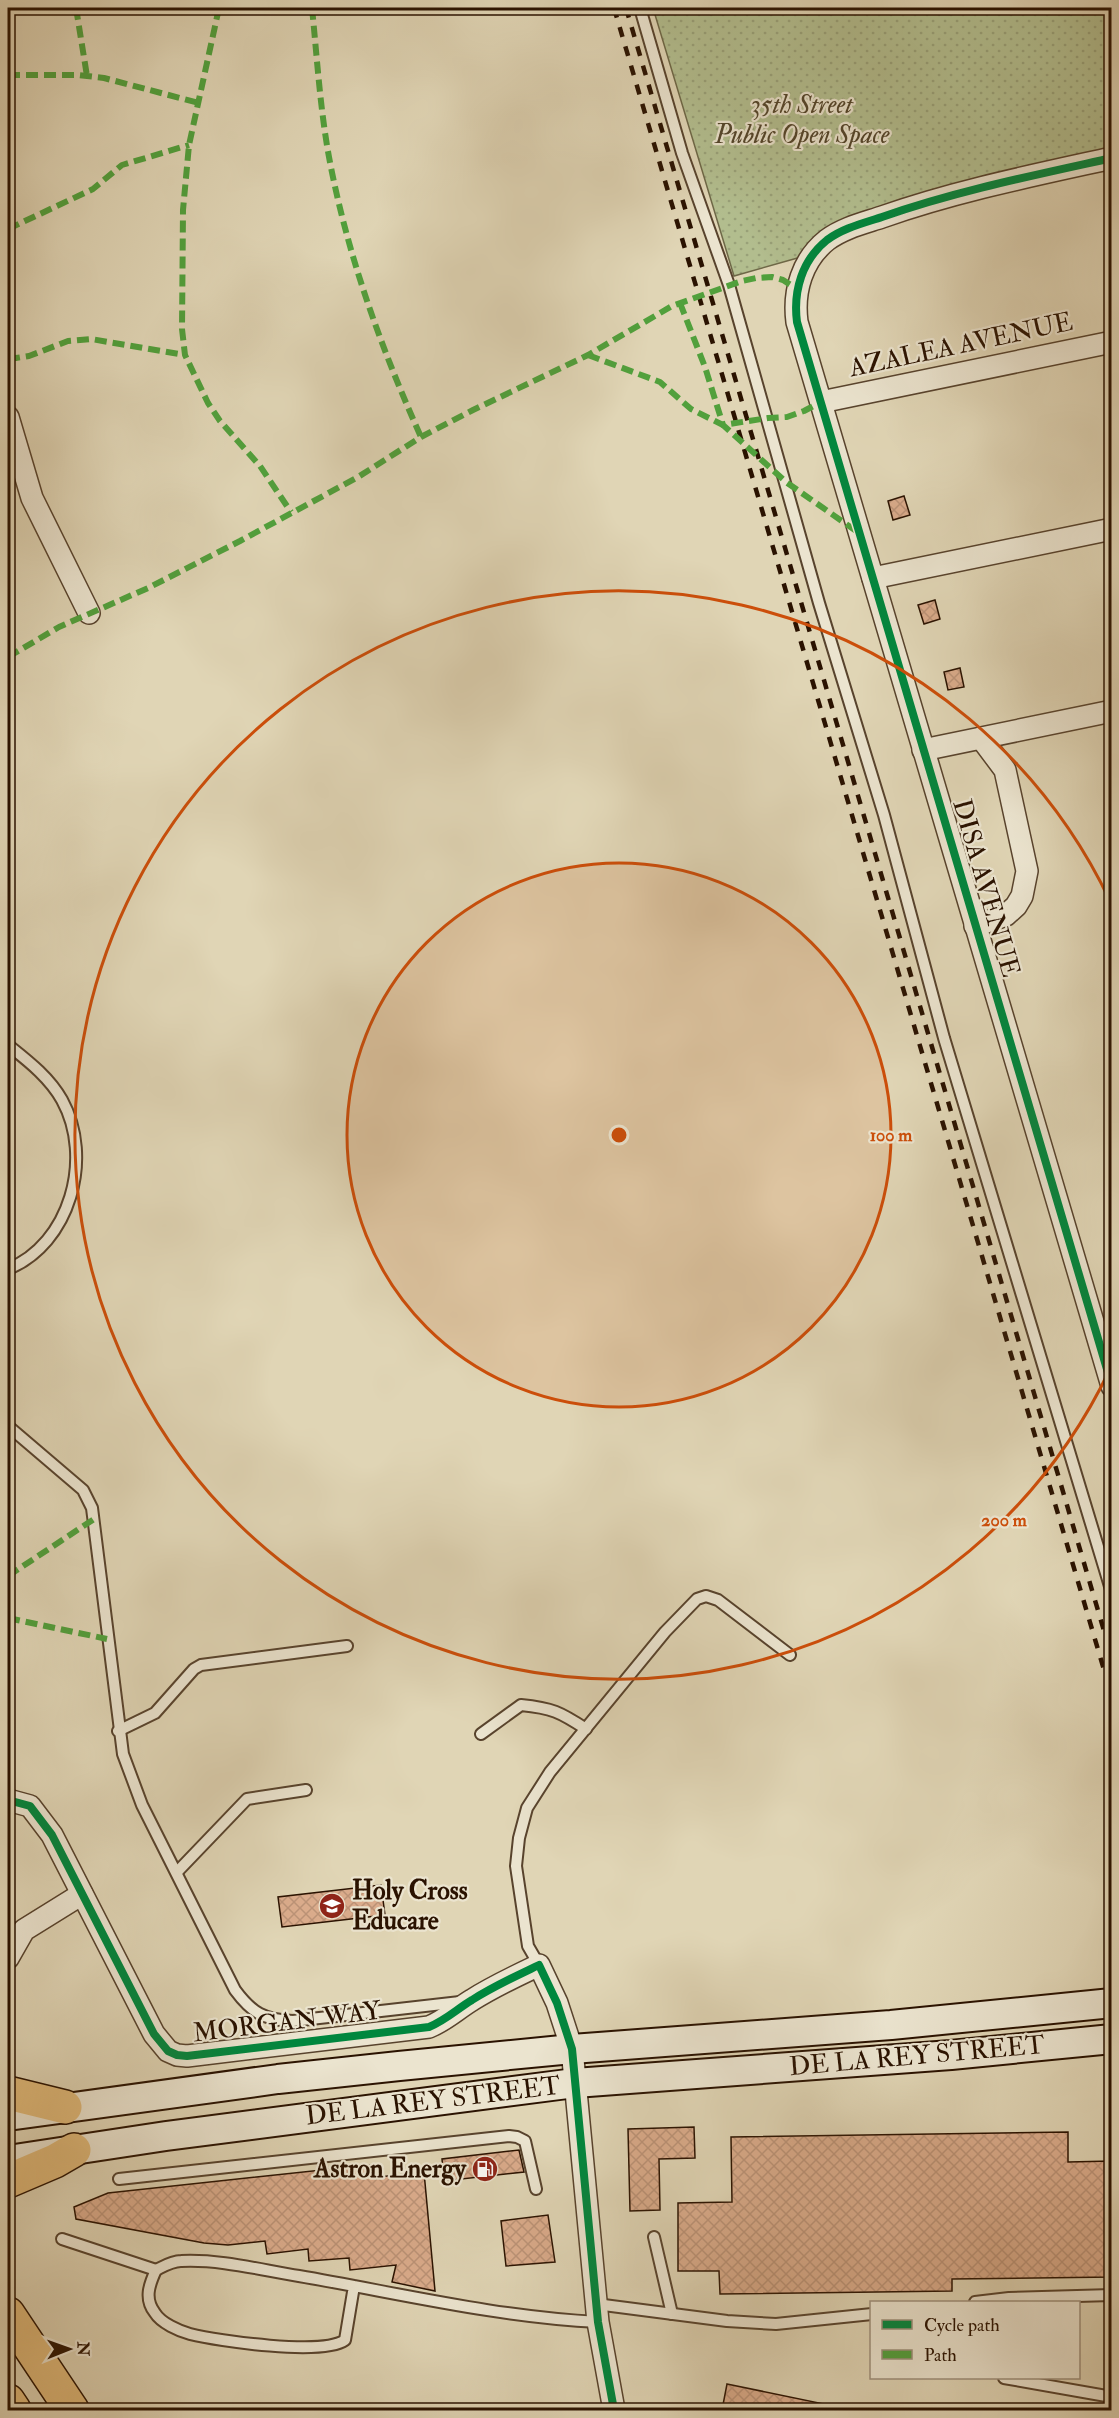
<svg xmlns="http://www.w3.org/2000/svg" width="1119" height="2418" font-family="'IM FELL Double Pica',serif">
<style>
.park{fill:url(#park-dots);stroke:#6e6847;stroke-width:1.5}
.building{fill:url(#building-cross-hatch);stroke:#2a1200;stroke-width:1.5}
.lines{fill:none;stroke-linecap:round;stroke-linejoin:round}
.service-casing{stroke:#58432d;stroke-width:14}
.minor-casing{stroke:#58432d;stroke-width:24}
.secondary-casing{stroke:#2a1200;stroke-width:32}
.primary-casing{stroke:#2a1200;stroke-width:36}
.service{stroke:#ebe4cf;stroke-width:10}
.minor{stroke:#ebe4cf;stroke-width:21}
.secondary{stroke:#ebe4cf;stroke-width:28}
.primary{stroke:#e0ba7a;stroke-width:33}
.rail{stroke:#2a1200;stroke-width:4.5;stroke-dasharray:10 10;stroke-linecap:butt}
.quiet{stroke:#51a03c;stroke-width:6;stroke-dasharray:12 6;stroke-linecap:butt}
.cycleway-casing{stroke:#ebe4cf;stroke-width:11}
.cycleway{stroke:#00873e;stroke-width:8}
.ring{fill:none;stroke:#cc4e0a;stroke-width:3}
.labels{text-anchor:middle;dominant-baseline:central;stroke-width:4.5;stroke-linejoin:round;paint-order:stroke}
.park-label{font-size:26px;font-style:italic;fill:#53452b;stroke:#ebe4cf}
.street-label{font-size:26px;fill:#2a1200;stroke:#ebe4cf}
.poi-label{font-size:26px;font-weight:bold;fill:#2a1200;stroke:#ebe4cf;text-anchor:start}
.centre{fill:#cc4e0a;stroke:#ebe4cf;stroke-width:3}
.ring-label{font-size:18px;text-anchor:middle;font-weight:bold;fill:#cc4e0a;stroke:#ebe4cf;stroke-width:4.5;stroke-linejoin:round;paint-order:stroke}
</style>
<defs>
<pattern id="park-dots" width="8" height="8" patternUnits="userSpaceOnUse" patternTransform="scale(1.5)"><rect width="8" height="8" fill="#b2bd8e"/><path d="M2 2h.1M6 6h.1" fill="none" stroke="#99a179" stroke-width="1.8" stroke-linecap="round"/></pattern>
<pattern id="building-cross-hatch" width="8" height="8" patternUnits="userSpaceOnUse" patternTransform="scale(1.5)"><rect width="8" height="8" fill="#dbac8c"/><path d="M0 0l8 8M0 8l8-8" fill="none" stroke="#bc9377"/></pattern>
</defs>
<rect width="100%" height="100%" fill="#e0d5b5"/>
<filter id="stains"><feTurbulence type="fractalNoise" baseFrequency=".00333" numOctaves="4"/><feColorMatrix values="0 0 0 0 .2 0 0 0 0 .09 0 0 0 0 .02 0 0 0 .5 -.17"/></filter>
<radialGradient id="worn" r=".72"><stop offset=".6" stop-color="#630" stop-opacity="0"/><stop offset="1" stop-color="#630" stop-opacity=".3"/></radialGradient>
<polygon class="park" points="653,8 1111,8 1111,151 905,200 801,257 734,276"/>
<g class="building">
<polygon points="904,496 910,515 893,520 888,501"/>
<polygon points="935,600 940,619 924,624 918,605"/>
<polygon points="960,668 964,687 948,690 944,672"/>
<polygon points="381,1885 385,1915 282,1927 278,1897"/>
<polygon points="694,2127 695,2158 659,2159 660,2210 630,2211 628,2129"/>
<polygon points="1068,2132 1068,2162 1112,2161 1112,2277 952,2279 952,2291 720,2294 719,2271 678,2271 678,2203 732,2202 731,2137"/>
<polygon points="519,2150 524,2172 444,2181 442,2159"/>
<polygon points="378,2164 379,2177 424,2172 435,2291 392,2282 396,2265 350,2270 349,2258 309,2261 308,2249 267,2254 265,2241 228,2245 204,2243 76,2219 74,2207 108,2193"/>
<polygon points="548,2215 555,2262 506,2266 501,2221"/>
<polygon points="727,2384 824,2404 824,2410 722,2410"/>
</g>
<g class="lines">
<g class="service-casing">
<g id="service">
<polyline points="640,8 682,153 729,285 819,603 884,815 944,1038 1112,1593"/>
<path d="M8,1045C28,1061 49,1077 62,1100C94,1158 70,1244 8,1269"/>
<path d="M8,1426L83,1490L92,1508L123,1754L142,1805L235,1990C252,2013 264,2020 293,2021L460,2002"/>
<polyline points="118,1731 155,1713 194,1669 201,1665 347,1646"/>
<path d="M481,1734L521,1705C552,1708 560,1712 586,1729"/>
<polyline points="177,1872 247,1799 306,1790"/>
<polyline points="539,1965 528,1946 516,1866 519,1838 527,1808 550,1772 665,1632 697,1599 706,1596 718,1600 790,1655"/>
<polyline points="119,2179 509,2136 517,2137 525,2141 536,2189"/>
<polyline points="654,2237 672,2314"/>
<polyline points="62,2239 156,2270"/>
<path d="M354,2286L345,2340C323,2356 218,2341 190,2334C179,2331 161,2323 155,2313C144,2299 149,2285 156,2270C164,2266 172,2261 181,2261C220,2259 261,2270 299,2276C398,2293 497,2317 598,2322"/>
<polyline points="975,2302 1009,2298 1112,2295"/>
<polyline points="596,2304 727,2321 776,2324 872,2314"/>
<polyline points="1004,2378 1112,2397"/>
</g>
</g>
<g class="minor-casing">
<g id="minor">
<path d="M1112,158C1035,175 956,191 882,217C864,223 843,228 827,240C802,260 793,291 797,322L1112,1386"/>
<polyline points="821,402 1112,342"/>
<polyline points="8,417 32,498 89,613"/>
<polyline points="873,578 1112,529"/>
<polyline points="923,750 1112,711"/>
<polyline points="975,926 1006,915 1016,906 1022,896 1027,871 1005,770 981,738"/>
<path d="M8,1800L30,1806L52,1835L154,2034L168,2051L177,2055L187,2056L429,2027C446,2020 457,2009 472,2000C494,1986 516,1976 539,1965L557,2003L572,2049L598,2322L614,2410"/>
<polyline points="8,1958 24,1930 82,1894"/>
</g>
</g>
<g class="secondary-casing">
<g id="secondary">
<polyline points="8,2116 278,2079 399,2066 572,2049 891,2025 1112,2003"/>
<polyline points="8,2160 166,2136 575,2083 951,2055 1112,2039"/>
</g>
</g>
<g class="primary-casing">
<g id="primary">
<polyline points="8,2093 65,2107"/>
<polyline points="8,2181 55,2161 74,2150"/>
<polyline points="8,2314 72,2410"/>
<polyline points="8,2401 14,2410"/>
</g>
</g>
<use href="#service" class="service"/>
<use href="#minor" class="minor"/>
<use href="#secondary" class="secondary"/>
<use href="#primary" class="primary"/>
<g class="rail">
<polyline points="614,8 1112,1697"/>
<polyline points="626,8 1112,1658"/>
</g>
<g class="quiet">
<polyline points="76,8 87,76"/>
<polyline points="219,8 189,145 183,210 182,329 185,355 208,403 220,421 260,466 291,512"/>
<path d="M312,8C317,57 320,108 329,157C347,254 381,348 421,437"/>
<polyline points="8,75 78,75 104,78 199,103"/>
<polyline points="8,229 93,189 122,165 189,145"/>
<polyline points="680,303 705,367 723,425 786,482 859,533"/>
<polyline points="588,355 660,382 691,409 723,425 768,418 787,417 804,411 821,402"/>
<polyline points="8,357 16,358 29,356 68,341 91,339 185,355"/>
<polyline points="8,657 59,627 148,588 240,541 358,477 421,437 473,410 588,355 672,306 742,281 756,278 772,277 783,280 797,289"/>
<polyline points="8,1576 94,1519"/>
<polyline points="8,1618 107,1639"/>
</g>
<g class="cycleway-casing">
<g id="cycleway">
<path d="M1112,158C1035,175 956,191 882,217C864,223 843,228 827,240C802,260 793,291 797,322L1112,1386"/>
<path d="M8,1800L30,1806L52,1835L154,2034L168,2051L177,2055L187,2056L429,2027C446,2020 457,2009 472,2000C494,1986 516,1976 539,1965L557,2003L572,2049L598,2322L614,2410"/>
</g>
</g>
<use href="#cycleway" class="cycleway"/>
</g>
<circle cx="619" cy="1135" r="272" fill="#cc4e0a" fill-opacity=".12"/>
<g class="ring">
<circle cx="619" cy="1135" r="272"/>
<path d="M1110 1369A544 544 0 1 1 1110 901"/>
</g>
<defs>
<g id="school-disc" transform="scale(1.35)"><circle r="9.5" fill="#8f2418" stroke="#ebe4cf"/><path d="M0-5L7-2L0 1L-7-2ZM-4 1L0 2.5L4 1V4Q0 6-4 4Z" fill="#fff"/></g>
<g id="fuel-disc" transform="scale(1.35)"><circle r="9.5" fill="#8f2418" stroke="#ebe4cf"/><path d="M-5.5-6h7V0h2V4h1.3V-2.5L3-4.5l.8-.8L6-3V5H2.5V1h-1V6h-7ZM-4.2-4.7v3.2H.2V-4.7Z" fill="#fff"/></g>
</defs>
<g fill-rule="evenodd">
<use href="#school-disc" x="332" y="1906"/>
<use href="#fuel-disc" x="485" y="2169"/>
</g>
<g class="labels">
<g class="park-label">
<text x="802" y="105">35th Street<tspan x="802" dy="30">Public Open Space</tspan></text>
</g>
<g class="street-label">
<text transform="translate(961 345) rotate(-12)">AZALEA AVENUE</text>
<text transform="translate(986 888) rotate(74)">DISA AVENUE</text>
<text transform="translate(287 2022) rotate(-7)">MORGAN WAY</text>
<text transform="translate(917 2056) rotate(-5)">DE LA REY STREET</text>
<text transform="translate(433 2101) rotate(-7)">DE LA REY STREET</text>
</g>
<g class="poi-label">
<text x="352" y="1891">Holy Cross<tspan x="352" dy="30">Educare</tspan></text>
<text x="466" y="2169" text-anchor="end">Astron Energy</text>
</g>
</g>
<circle cx="619" cy="1135" r="9" class="centre"/>
<g class="ring-label">
<text x="891" y="1141">100 m</text>
<text x="1004" y="1526">200 m</text>
</g>
<rect width="1119" height="2418" fill="none" stroke="#e0d5b5" stroke-width="30"/>
<rect x="9" y="9" width="1101" height="2400" fill="none" stroke="#2a1200" stroke-width="3"/>
<rect x="15" y="15" width="1089" height="2388" fill="none" stroke="#2a1200" stroke-width="1.5"/>
<rect x="870" y="2301" width="210" height="78" fill="#ebe4cf" stroke="#9e907c" stroke-width="1.5"/>
<rect x="882" y="2320" width="30" height="9" fill="#00873e" stroke="#9e907c" stroke-width="1.5"/>
<text x="924" y="2331" font-size="18" fill="#2a1200">Cycle path</text>
<rect x="882" y="2350" width="30" height="9" fill="#51a03c" stroke="#9e907c" stroke-width="1.5"/>
<text x="924" y="2361" font-size="18" fill="#2a1200">Path</text>
<g transform="translate(69 2349) rotate(89)" stroke="#ebe4cf" stroke-width="4.5" paint-order="stroke">
<path d="M0-4.5L10 22L0 15L-10 22Z" fill="#2a1200"/>
<text y="-9" font-size="16" font-weight="bold" text-anchor="middle" fill="#2a1200">N</text>
</g>
<rect width="100%" height="100%" filter="url(#stains)"/>
<rect width="100%" height="100%" fill="url(#worn)"/>
</svg>
